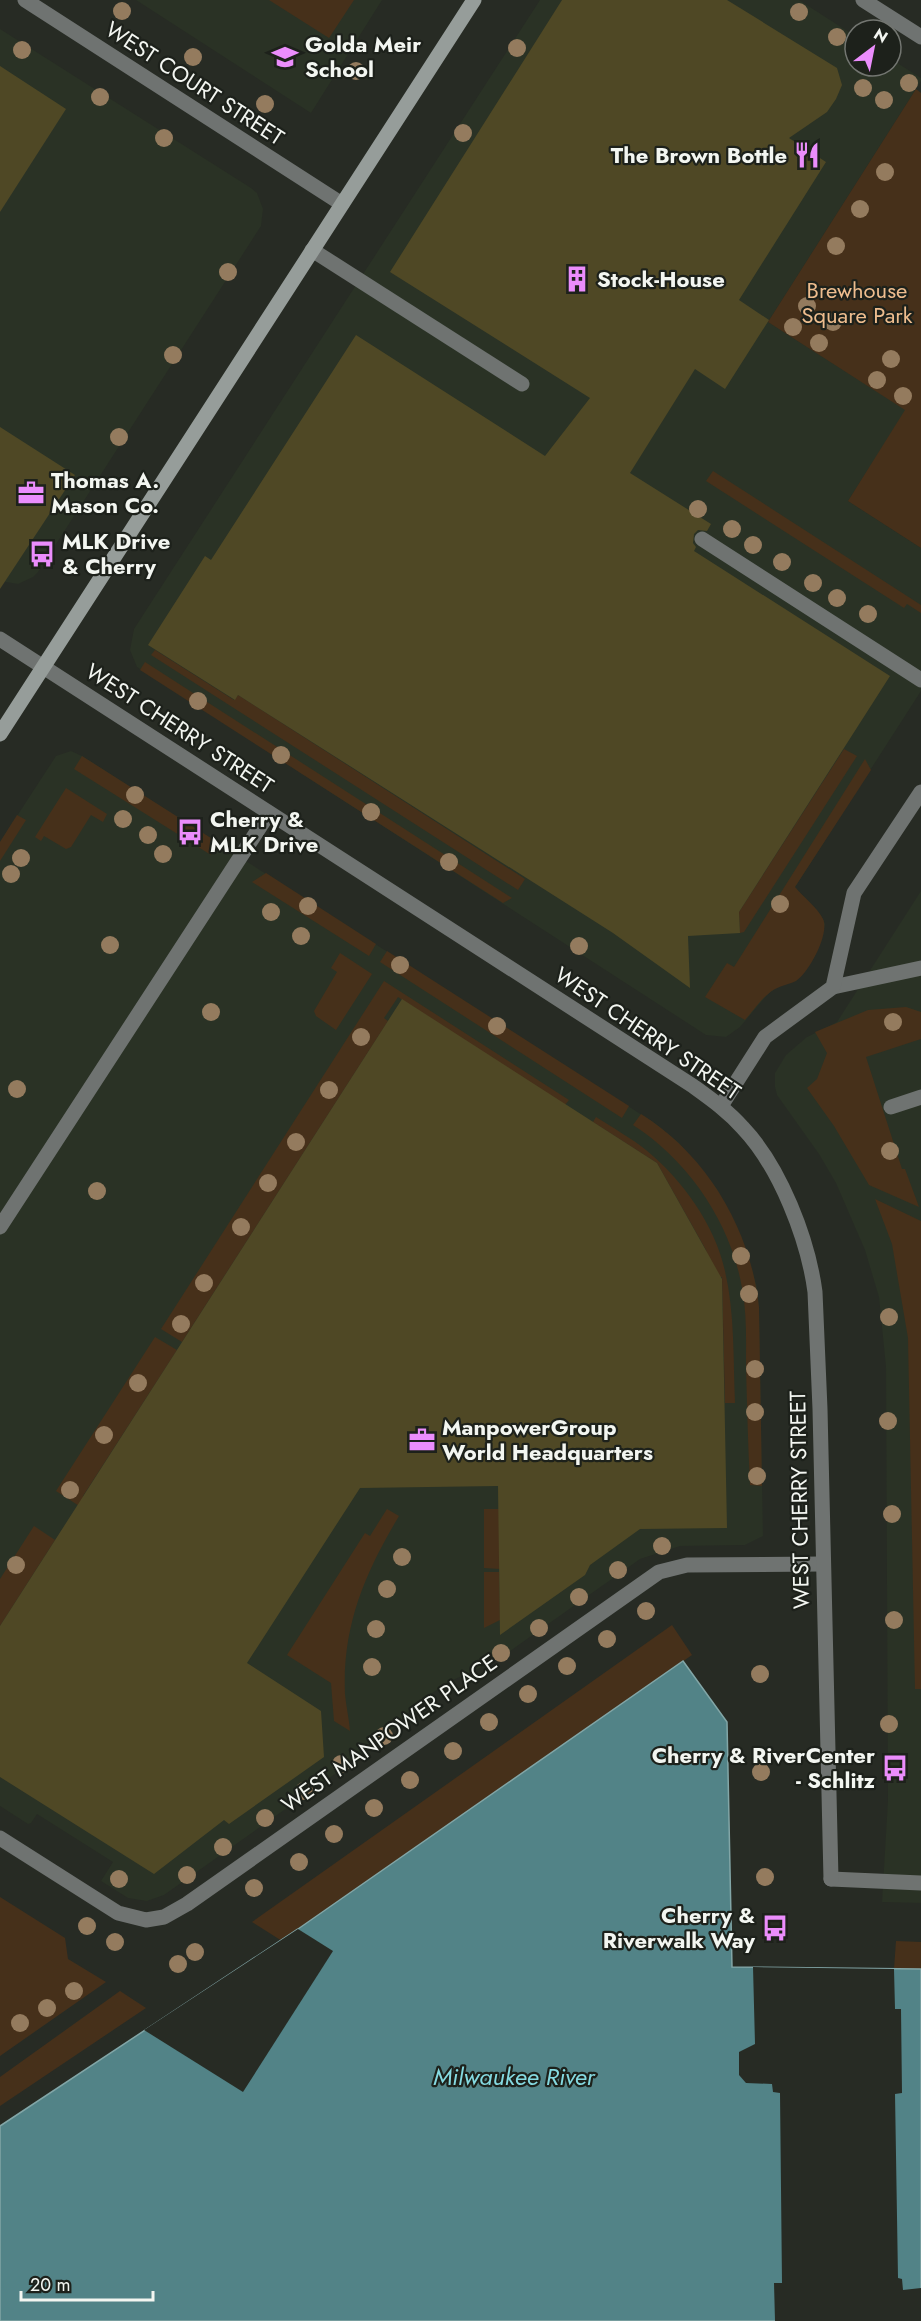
<svg xmlns="http://www.w3.org/2000/svg" width="921" height="2321" font-family="Jost,sans-serif">
<style>
.built{fill:#2a3225}
.green{fill:#46301a}
.water{fill:#528387;stroke:#82a6a7;stroke-width:1.5}
.pier{fill:#272b24}
.building{fill:#4f4825}
.lines{fill:none;stroke-linecap:round;stroke-linejoin:round}
.service{stroke:#6f7371;stroke-width:15}
.minor{stroke:#6f7371;stroke-width:15}
.tertiary{stroke:#6f7371;stroke-width:15}
.secondary{stroke:#969d9a;stroke-width:15}
.tree{fill:#947b5e}
.labels{text-anchor:middle;dominant-baseline:central;stroke-width:4.5;stroke-linejoin:round;paint-order:stroke}
.poi-label{font-size:22px;font-weight:bold;fill:#f3f6f1;stroke:#1d211b;text-anchor:start}
.street-label{font-size:22px;fill:#f3f6f1;stroke:#1d211b}
.park-label{font-size:22px;fill:#eebd8e;stroke:#1d211b}
.water-label{font-size:24px;font-style:italic;fill:#85dae1;stroke:#1d211b}
</style>
<rect width="100%" height="100%" fill="#272b24"/>
<g class="built">
<polygon points="136,0 382,0 311,113"/>
<polygon points="540,0 799,0 855,36 855,66 891,66 891,59 921,78 921,81 768,322 906,410 848,501 921,548 921,691 795,887 822,917 825,924 822,937 814,958 796,980 778,986 767,995 740,1027 726,1037 706,1035 137,667 130,650 134,629"/>
<polygon points="0,29 251,188 257,193 263,209 261,226 38,572 33,577 18,584 0,581"/>
<polygon points="71,751 82,756 656,1124 679,1143 717,1189 742,1239 757,1287 759,1307 763,1536 745,1545 680,1546 640,1559 499,1659 453,1680 429,1695 414,1706 383,1740 164,1895 147,1901 128,1898 101,1881 113,1862 37,1814 31,1823 28,1824 0,1806 0,842 56,756"/>
<polygon points="921,891 921,1903 882,1902 888,1800 886,1367 879,1297 865,1250 836,1183 819,1154 777,1095 775,1087 775,1073 786,1055 807,1037 837,1022"/>
</g>
<g class="green">
<polygon points="269,0 354,0 329,38"/>
<polygon points="916,89 921,93 921,548 848,501 905,410 768,322"/>
<polygon points="713,471 921,605 921,613 907,604 904,608 706,481"/>
<polygon points="155,650 234,700 238,695 525,879 518,890 151,655"/>
<polygon points="145,662 512,898 503,903 140,670"/>
<polygon points="844,749 857,756 744,932 740,933 739,912"/>
<polygon points="82,756 214,840 211,855 74,769"/>
<path d="M865,759L871,770L795,887C803,897 817,907 823,919C830,933 809,973 796,981C785,986 776,986 767,995C759,1002 752,1012 745,1020L705,997L727,963L734,967Z"/>
<polygon points="66,788 107,814 103,822 91,815 71,847 66,849 44,836 41,841 35,837"/>
<polygon points="17,815 26,820 0,861 0,842"/>
<polygon points="266,873 376,944 369,956 252,882"/>
<polygon points="387,951 629,1106 622,1118 380,962"/>
<polygon points="340,953 372,974 336,1030 316,1016 314,1011 337,972 331,968"/>
<polygon points="384,981 569,1100 565,1105 398,997 384,1018 388,1021 182,1342 161,1329"/>
<polygon points="906,1007 921,1012 921,1039 866,1057 902,1169 905,1169 919,1207 869,1185 834,1126 807,1088 817,1079 827,1053 815,1032 868,1010"/>
<path d="M641,1114C707,1155 751,1230 759,1307L762,1486L750,1485C748,1445 747,1406 746,1366C746,1340 747,1314 742,1288C731,1223 688,1160 633,1125Z"/>
<path d="M596,1117C613,1128 631,1138 646,1150C682,1179 715,1225 725,1271C735,1314 733,1360 735,1403H725L722,1277H710L706,1250L657,1163L593,1122Z"/>
<polygon points="875,1199 921,1221 921,1689 915,1689 908,1338 892,1244"/>
<polygon points="155,1337 177,1350 83,1496 87,1511 56,1491"/>
<path d="M387,1509L399,1516C365,1573 342,1626 345,1694C346,1706 349,1718 350,1731L334,1721L331,1683L287,1655L365,1533L370,1536Z"/>
<polygon points="484,1509 499,1509 500,1569 484,1568"/>
<polygon points="34,1526 55,1540 0,1626 0,1579"/>
<polygon points="484,1572 499,1572 500,1620 484,1628"/>
<polygon points="672,1625 692,1655 282,1941 252,1922"/>
<polygon points="0,1897 65,1938 68,1959 106,1982 0,2056"/>
<polygon points="896,1941 921,1942 921,1969 894,1969"/>
<polygon points="120,1991 146,2008 0,2106 0,2077"/>
</g>
<polygon class="water" points="683,1661 727,1722 732,1967 921,1969 921,2321 0,2321 0,2126 298,1929"/>
<g class="pier">
<polygon points="298,1929 333,1951 243,2092 144,2030"/>
<polygon points="753,1967 894,1969 895,2009 901,2009 902,2093 895,2094 898,2278 902,2279 903,2290 921,2288 921,2321 775,2321 774,2283 782,2283 780,2093 773,2092 772,2084 746,2083 739,2075 739,2052 755,2044"/>
</g>
<g class="building">
<polygon points="562,0 727,0 837,68 842,85 836,99 827,112 789,138 826,162 739,300 769,320 725,389 695,369 630,473 711,524 707,531 698,530 694,534 693,543 696,547 694,551 890,676 739,912 740,933 688,936 690,988 613,933 238,695 235,700 148,645 205,556 211,560 356,335 545,456 590,398 390,272"/>
<polygon points="0,66 66,109 0,212"/>
<polygon points="0,427 75,475 0,589"/>
<polygon points="402,999 657,1163 722,1279 727,1528 640,1529 590,1565 585,1575 500,1635 498,1486 360,1488 247,1663 321,1711 324,1757 229,1824 224,1820 154,1874 0,1777 0,1626"/>
</g>
<g class="lines">
<g class="service">
<polyline points="312,250 522,384"/>
<polyline points="702,539 921,680"/>
<polyline points="833,987 921,968"/>
<polyline points="891,1107 921,1097"/>
<polyline points="0,1227 269,813"/>
<polyline points="831,1879 921,1883"/>
</g>
<g class="minor">
<polyline points="25,0 342,204"/>
<polyline points="863,0 921,37"/>
<polyline points="721,1106 765,1037 833,987 854,893 921,792"/>
<polyline points="0,1838 118,1913 146,1920 164,1917 187,1904 659,1572 687,1565 823,1564"/>
</g>
<path class="tertiary" d="M0,639L693,1086C711,1099 728,1111 743,1128C780,1167 808,1239 815,1292L820,1409L831,1879"/>
<polyline class="secondary" points="0,734 474,0"/>
</g>
<g class="tree">
<circle cx="122" cy="11" r="9"/>
<circle cx="799" cy="12" r="9"/>
<circle cx="837" cy="37" r="9"/>
<circle cx="517" cy="48" r="9"/>
<circle cx="22" cy="50" r="9"/>
<circle cx="193" cy="57" r="9"/>
<circle cx="356" cy="71" r="9"/>
<circle cx="909" cy="83" r="9"/>
<circle cx="863" cy="88" r="9"/>
<circle cx="100" cy="97" r="9"/>
<circle cx="884" cy="100" r="9"/>
<circle cx="265" cy="104" r="9"/>
<circle cx="463" cy="133" r="9"/>
<circle cx="164" cy="138" r="9"/>
<circle cx="885" cy="172" r="9"/>
<circle cx="860" cy="209" r="9"/>
<circle cx="836" cy="246" r="9"/>
<circle cx="228" cy="272" r="9"/>
<circle cx="807" cy="306" r="9"/>
<circle cx="833" cy="322" r="9"/>
<circle cx="793" cy="327" r="9"/>
<circle cx="819" cy="343" r="9"/>
<circle cx="173" cy="355" r="9"/>
<circle cx="891" cy="359" r="9"/>
<circle cx="877" cy="380" r="9"/>
<circle cx="903" cy="396" r="9"/>
<circle cx="119" cy="437" r="9"/>
<circle cx="698" cy="509" r="9"/>
<circle cx="732" cy="529" r="9"/>
<circle cx="753" cy="545" r="9"/>
<circle cx="782" cy="562" r="9"/>
<circle cx="813" cy="583" r="9"/>
<circle cx="837" cy="598" r="9"/>
<circle cx="868" cy="614" r="9"/>
<circle cx="198" cy="701" r="9"/>
<circle cx="281" cy="755" r="9"/>
<circle cx="135" cy="795" r="9"/>
<circle cx="371" cy="812" r="9"/>
<circle cx="123" cy="819" r="9"/>
<circle cx="148" cy="835" r="9"/>
<circle cx="163" cy="854" r="9"/>
<circle cx="21" cy="858" r="9"/>
<circle cx="449" cy="862" r="9"/>
<circle cx="11" cy="874" r="9"/>
<circle cx="780" cy="904" r="9"/>
<circle cx="308" cy="906" r="9"/>
<circle cx="271" cy="912" r="9"/>
<circle cx="301" cy="936" r="9"/>
<circle cx="110" cy="945" r="9"/>
<circle cx="579" cy="946" r="9"/>
<circle cx="400" cy="965" r="9"/>
<circle cx="211" cy="1012" r="9"/>
<circle cx="893" cy="1022" r="9"/>
<circle cx="497" cy="1026" r="9"/>
<circle cx="361" cy="1037" r="9"/>
<circle cx="17" cy="1089" r="9"/>
<circle cx="329" cy="1090" r="9"/>
<circle cx="296" cy="1142" r="9"/>
<circle cx="890" cy="1151" r="9"/>
<circle cx="268" cy="1183" r="9"/>
<circle cx="97" cy="1191" r="9"/>
<circle cx="241" cy="1227" r="9"/>
<circle cx="741" cy="1256" r="9"/>
<circle cx="204" cy="1283" r="9"/>
<circle cx="749" cy="1294" r="9"/>
<circle cx="889" cy="1317" r="9"/>
<circle cx="181" cy="1324" r="9"/>
<circle cx="755" cy="1369" r="9"/>
<circle cx="138" cy="1383" r="9"/>
<circle cx="755" cy="1412" r="9"/>
<circle cx="888" cy="1421" r="9"/>
<circle cx="104" cy="1435" r="9"/>
<circle cx="757" cy="1476" r="9"/>
<circle cx="70" cy="1490" r="9"/>
<circle cx="892" cy="1514" r="9"/>
<circle cx="662" cy="1546" r="9"/>
<circle cx="402" cy="1557" r="9"/>
<circle cx="16" cy="1565" r="9"/>
<circle cx="618" cy="1570" r="9"/>
<circle cx="387" cy="1589" r="9"/>
<circle cx="579" cy="1597" r="9"/>
<circle cx="646" cy="1611" r="9"/>
<circle cx="894" cy="1620" r="9"/>
<circle cx="539" cy="1628" r="9"/>
<circle cx="376" cy="1629" r="9"/>
<circle cx="607" cy="1639" r="9"/>
<circle cx="501" cy="1653" r="9"/>
<circle cx="567" cy="1666" r="9"/>
<circle cx="372" cy="1667" r="9"/>
<circle cx="760" cy="1674" r="9"/>
<circle cx="528" cy="1694" r="9"/>
<circle cx="489" cy="1722" r="9"/>
<circle cx="889" cy="1724" r="9"/>
<circle cx="384" cy="1736" r="9"/>
<circle cx="453" cy="1751" r="9"/>
<circle cx="341" cy="1764" r="9"/>
<circle cx="761" cy="1772" r="9"/>
<circle cx="410" cy="1780" r="9"/>
<circle cx="304" cy="1791" r="9"/>
<circle cx="374" cy="1808" r="9"/>
<circle cx="265" cy="1818" r="9"/>
<circle cx="334" cy="1834" r="9"/>
<circle cx="223" cy="1847" r="9"/>
<circle cx="299" cy="1862" r="9"/>
<circle cx="187" cy="1875" r="9"/>
<circle cx="765" cy="1877" r="9"/>
<circle cx="119" cy="1879" r="9"/>
<circle cx="254" cy="1888" r="9"/>
<circle cx="87" cy="1926" r="9"/>
<circle cx="115" cy="1942" r="9"/>
<circle cx="195" cy="1952" r="9"/>
<circle cx="178" cy="1964" r="9"/>
<circle cx="74" cy="1991" r="9"/>
<circle cx="47" cy="2008" r="9"/>
<circle cx="20" cy="2023" r="9"/>
</g>
<defs>
<g id="school-bare" transform="scale(2.07)"><path d="M0-5L7-2L0 1L-7-2ZM-4 1L0 2.5L4 1V4Q0 6-4 4Z" fill="#eb8dfc" stroke="#1d211b" stroke-width="2.5" paint-order="stroke"/></g>
<g id="restaurant-bare" transform="scale(2.07)"><path d="M-5-6h1v4h1v-4h1v4h1v-4h1v5L-1.5 .5V6h-2V.5L-5-1ZM5-6V6H3V1.5H1.5Q1.5-4 5-6Z" fill="#eb8dfc" stroke="#1d211b" stroke-width="2.5" paint-order="stroke"/></g>
<g id="building-bare" transform="scale(2.07)"><path d="M-4-6H4V6H1V3H-1V6H-4ZM-2.5-4.3h1.7v1.8h-1.7ZM.8-4.3h1.7v1.8H.8ZM-2.5-1h1.7V.8h-1.7ZM.8-1h1.7V.8H.8Z" fill="#eb8dfc" stroke="#1d211b" stroke-width="2.5" paint-order="stroke"/></g>
<g id="office-bare" transform="scale(2.07)"><path d="M-6-3h4V-5.5h4V-3h4V5H-6ZM-1-4.5V-3h2v-1.5ZM-6 0V1H6V0Z" fill="#eb8dfc" stroke="#1d211b" stroke-width="2.5" paint-order="stroke"/></g>
<g id="bus-bare" transform="scale(2.07)"><path d="M-5-6H5V4H4V6H2V4H-2V6H-4V4H-5ZM-3.5-4V0h7V-4ZM-3.5 1.2v1.5H-2V1.2ZM2 1.2v1.5H3.5V1.2Z" fill="#eb8dfc" stroke="#1d211b" stroke-width="2.5" paint-order="stroke"/></g>
</defs>
<g fill-rule="evenodd">
<use href="#school-bare" x="285" y="57"/>
<use href="#restaurant-bare" x="807" y="155"/>
<use href="#building-bare" x="577" y="279"/>
<use href="#office-bare" x="31" y="493"/>
<use href="#bus-bare" x="42" y="554"/>
<use href="#bus-bare" x="190" y="832"/>
<use href="#office-bare" x="422" y="1440"/>
<use href="#bus-bare" x="895" y="1768"/>
<use href="#bus-bare" x="775" y="1928"/>
</g>
<g class="labels">
<g class="poi-label">
<text x="305" y="44">Golda Meir<tspan x="305" dy="25">School</tspan></text>
<text x="787" y="155" text-anchor="end">The Brown Bottle</text>
<text x="597" y="279">Stock-House</text>
<text x="51" y="480">Thomas A.<tspan x="51" dy="25">Mason Co.</tspan></text>
<text x="62" y="541">MLK Drive<tspan x="62" dy="25">&amp; Cherry</tspan></text>
<text x="210" y="819">Cherry &amp;<tspan x="210" dy="25">MLK Drive</tspan></text>
<text x="442" y="1427">ManpowerGroup<tspan x="442" dy="25">World Headquarters</tspan></text>
<text x="875" y="1755" text-anchor="end">Cherry &amp; RiverCenter<tspan x="875" dy="25">- Schlitz</tspan></text>
<text x="755" y="1915" text-anchor="end">Cherry &amp;<tspan x="755" dy="25">Riverwalk Way</tspan></text>
</g>
<g class="street-label">
<text transform="translate(195 83) rotate(33)">WEST COURT STREET</text>
<text transform="translate(180 728) rotate(33)">WEST CHERRY STREET</text>
<text transform="translate(648 1033) rotate(34)">WEST CHERRY STREET</text>
<text transform="translate(799 1500) rotate(-91)">WEST CHERRY STREET</text>
<text transform="translate(389 1733) rotate(-35)">WEST MANPOWER PLACE</text>
</g>
<g class="park-label">
<text x="857" y="290">Brewhouse<tspan x="857" dy="25">Square Park</tspan></text>
</g>
<g class="water-label">
<text x="514" y="2076">Milwaukee River</text>
</g>
</g>
<g transform="translate(873 48) rotate(32)"><circle r="28" fill="#1d211b" stroke="#737671" stroke-width="1.5"/>
<path d="M0-4.5L10 22L0 15L-10 22Z" fill="#eb8dfc"/>
<text y="-9" font-size="16" font-weight="bold" text-anchor="middle" fill="#f3f6f1">N</text>
</g>
<path d="M21 2291v9h132v-9" fill="none" stroke="#f3f6f1" stroke-width="3"/>
<text x="30" y="2291" font-size="18" fill="#f3f6f1" stroke="#1d211b" stroke-width="4.5" paint-order="stroke">20 m</text>
</svg>
